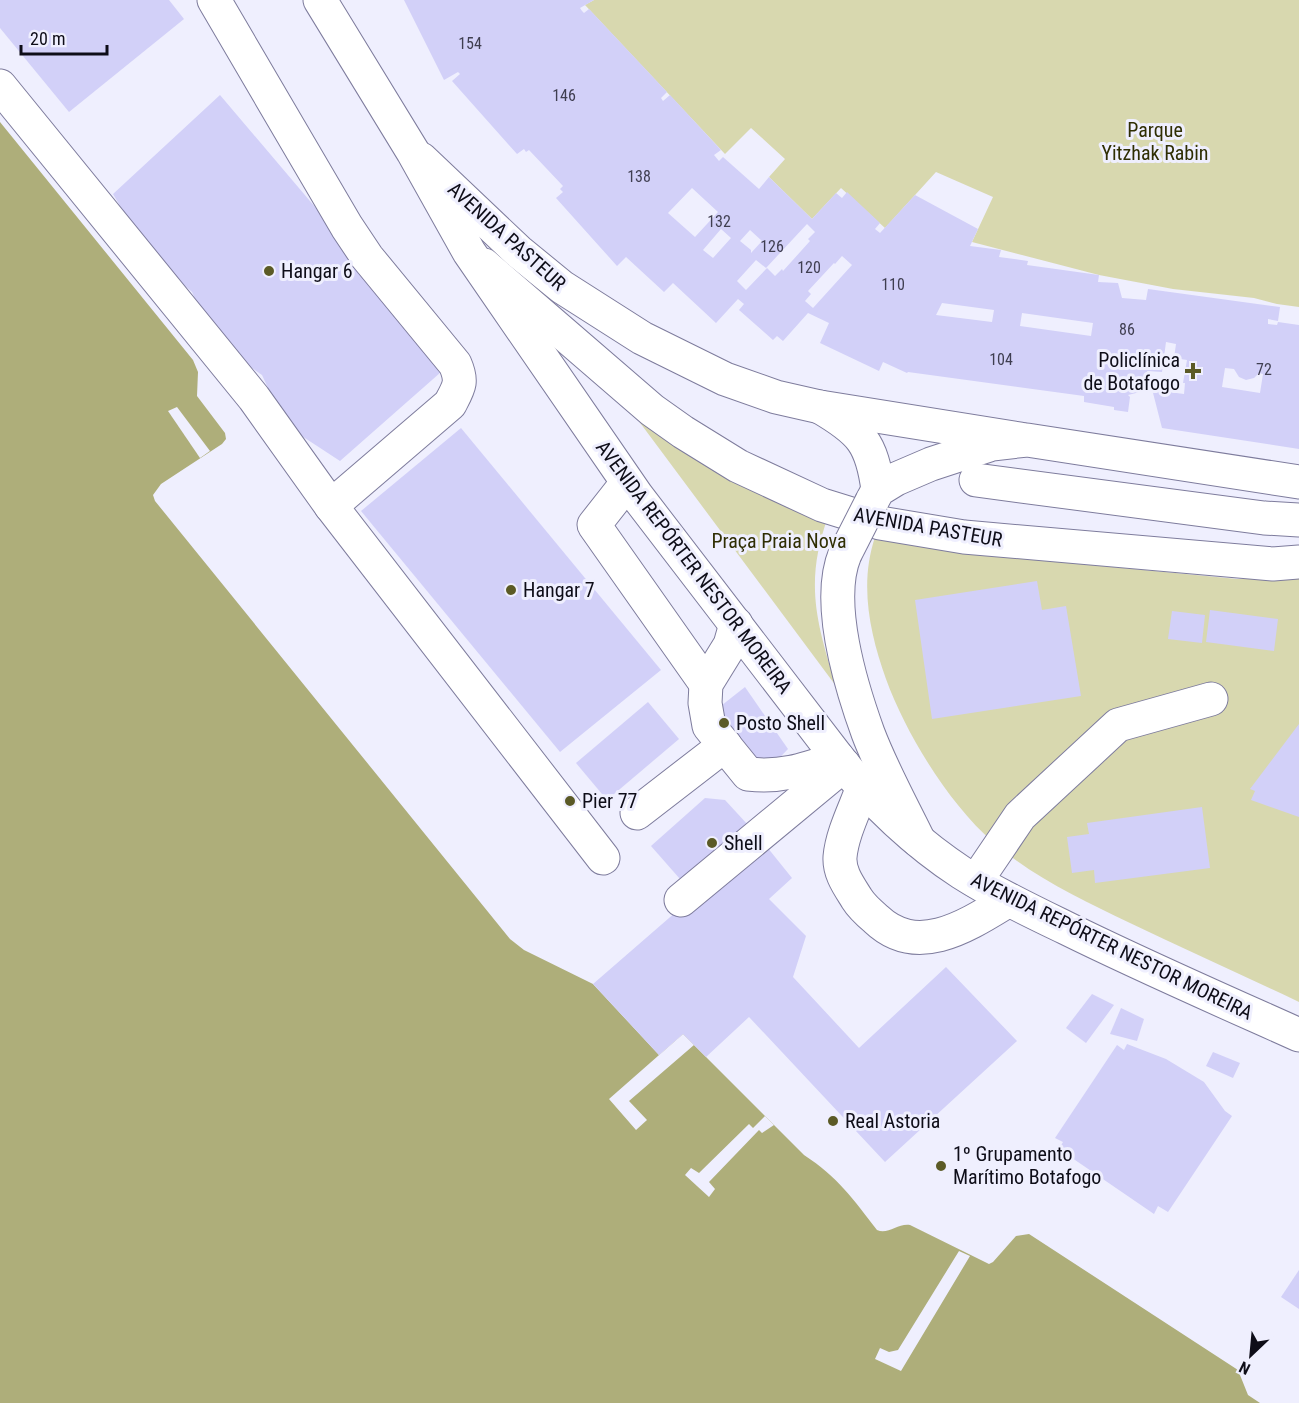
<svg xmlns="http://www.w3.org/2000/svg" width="1299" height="1403" font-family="'Roboto Condensed',sans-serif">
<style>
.green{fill:#d8d8af}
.water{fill:#aeae7a}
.pier{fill:#efeffe}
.building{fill:#d2d0f8;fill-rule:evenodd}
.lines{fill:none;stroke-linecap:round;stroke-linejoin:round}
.minor-casing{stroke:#7e7c9d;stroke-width:35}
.major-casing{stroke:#7e7c9d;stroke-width:35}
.highway-casing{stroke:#7e7c9d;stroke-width:35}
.minor{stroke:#fff;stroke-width:33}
.major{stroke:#fff;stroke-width:33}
.highway{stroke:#fff;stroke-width:33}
.major-bridge-casing{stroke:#7e7c9d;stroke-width:35;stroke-linecap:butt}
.major-bridge{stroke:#fff;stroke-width:33}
.poi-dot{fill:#5b5a26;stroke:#efeffe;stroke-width:2}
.labels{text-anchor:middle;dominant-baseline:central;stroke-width:6;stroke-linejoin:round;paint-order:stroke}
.number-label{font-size:16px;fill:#3f3e50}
.park-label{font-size:20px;fill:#2f2e03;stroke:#efeffe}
.street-label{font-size:20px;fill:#0e0d18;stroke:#efeffe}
.poi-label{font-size:20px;fill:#0e0d18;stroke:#efeffe;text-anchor:start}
</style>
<rect width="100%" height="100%" fill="#efeffe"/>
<g class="green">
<polygon points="594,0 1299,0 1299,307 1277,304 1254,298 1173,289 1099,275 972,242 993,197 936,172 885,228 841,188 812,219 769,177 785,159 751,128 725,154 585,5"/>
<path d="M635,416L829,514C804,581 816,621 836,686Z"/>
<path d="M875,537L962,544L1082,564L1237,579L1299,578V1002C1243,975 1186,950 1130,923C1082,900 1033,877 993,842C949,804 906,734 886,679C870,634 859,585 875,537Z"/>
</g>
<path class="water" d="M0,122L193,360L198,372L197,396L225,433L226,439L222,444L161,484L153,495L155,501L510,939L524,950L593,984L659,1055L683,1034L804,1155C838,1177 853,1199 877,1230C888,1235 898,1223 910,1225L989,1264L993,1262L1016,1236L1029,1234L1238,1370L1248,1395L1260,1403H0Z"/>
<g class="pier">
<polygon points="177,407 210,451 200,458 168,411"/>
<polygon points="683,1034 694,1045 629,1101 647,1120 636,1130 609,1099"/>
<polygon points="765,1116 774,1125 762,1133 759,1130 709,1182 715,1189 709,1197 685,1175 691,1168 699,1173 749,1124 753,1128"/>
<polygon points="959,1251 970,1256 901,1371 875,1359 880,1348 889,1352 898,1350"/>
</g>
<g class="building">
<polygon points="0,0 169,0 184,19 69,112 0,28"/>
<path d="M404,0H594L580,8L582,11L584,13L589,9L667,92L661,98L663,101L670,95L721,150L714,155L719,161L723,157L759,189L769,177L812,219L836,193L842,198L847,192L880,223L875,229L880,233L915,195L978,229L970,246L1001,250L999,257L1028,261L1027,265L1099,275L1098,282L1118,283L1122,298L1146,300L1148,289L1280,307L1278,321L1268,319V324L1277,325L1278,322L1299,325V449L1162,428L1152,389L1128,395L1130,397L1128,412L1114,410V407L1084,402V396L908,372L907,373L883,362L879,371L820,343L829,323L808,313L783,341L777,336L773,340L739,310L744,304L738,299L716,323L673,283L664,292L626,257L617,266L556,198L563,192L560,189L563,186L529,150L526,152L524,149L517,154L452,81L460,74L458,72L444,80ZM692,188L718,212L695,237L668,213ZM807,224L815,232L808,239L810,241L783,271L782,269L775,276L767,268L746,290L737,281L756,260L766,268ZM721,229L731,238L713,258L703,250ZM750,230L762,241L751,253V250L740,241ZM842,256L852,265L813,308L805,301L811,294L808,291L834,263L835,264ZM942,303L994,310L992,322L936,315ZM1022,313L1093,323L1091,336L1020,326ZM1166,342L1176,344L1174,358L1187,360L1183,383H1185L1184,394L1169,392L1165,378L1150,382L1147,371L1162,372ZM1225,368L1234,369L1239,377L1246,380L1254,378L1259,373L1263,374L1260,393L1222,387Z"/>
<polygon points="220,95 449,365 340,461 285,425 262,375 215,342 192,292 146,250 113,194"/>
<polygon points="461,428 661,670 560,752 361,511"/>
<polygon points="1037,581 1042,610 1066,606 1081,696 932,719 915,600"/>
<polygon points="1210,610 1278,619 1274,651 1206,642"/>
<polygon points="1172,611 1205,615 1202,643 1168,639"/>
<polygon points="745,687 788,749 765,773 717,709"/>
<polygon points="648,702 679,739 607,800 576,763"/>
<polygon points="1299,724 1299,817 1251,800 1255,791 1250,789"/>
<polygon points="705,798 725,800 748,825 710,860 680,879 651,846"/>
<polygon points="1202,807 1210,868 1095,883 1094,870 1072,873 1067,837 1089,834 1087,823"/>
<polygon points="763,842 792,878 769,899 806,936 793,977 859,1048 946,967 1017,1041 885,1162 749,1017 706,1057 683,1034 659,1055 593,984 684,905"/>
<polygon points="1092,994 1114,1005 1086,1043 1066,1028"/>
<polygon points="1121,1008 1144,1019 1137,1041 1110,1034"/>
<polygon points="1127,1044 1166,1059 1204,1082 1225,1111 1232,1116 1168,1212 1158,1206 1154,1214 1059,1149 1063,1142 1055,1138 1117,1045 1124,1050"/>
<polygon points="1213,1052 1240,1063 1233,1078 1206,1066"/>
<polygon points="1299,1270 1299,1309 1281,1297"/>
</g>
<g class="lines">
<g class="minor-casing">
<g id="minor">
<path d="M214,0L347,227L367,257L455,364C463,382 459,387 450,404L331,506"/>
<polyline points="0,86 254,398 331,506 603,858"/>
<polyline points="421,159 518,251 562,287 642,338 725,379 776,397 820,407 1020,439"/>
<polyline points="976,480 1264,518 1299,520"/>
<polyline points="627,483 594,525 706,684"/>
<path d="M736,624L730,645L706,684L705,703L709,726L748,774C783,778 806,769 838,758"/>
<path d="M863,787C855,809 842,834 840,857C839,873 849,886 857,899C862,907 869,913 876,919C918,959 968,925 1009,900"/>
<polyline points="637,813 725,745"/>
<polyline points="976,881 1020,816 1118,725 1211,699"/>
<polyline points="681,900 844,765"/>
</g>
</g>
<g class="major-casing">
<g id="major">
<polyline points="484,265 652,410 683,432 738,466 822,505 880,523 964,537 1273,564 1299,562"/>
<path d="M820,407C861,431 872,443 878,490"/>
<polyline points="872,501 878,490 896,479 931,464 992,444 1027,440 1299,482"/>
<path d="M845,554C825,602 851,686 868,733C882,770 902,806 919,841"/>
</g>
</g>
<g class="highway-casing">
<path id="highway" d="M320,0L413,152L469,252L637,496L838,758C872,801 915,842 962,873C995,894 1031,911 1066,928C1143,966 1221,1000 1299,1035"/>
</g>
<use href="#minor" class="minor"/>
<use href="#major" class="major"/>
<use href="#highway" class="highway"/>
<g class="major-bridge-casing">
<polyline id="major-bridge" points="845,554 872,501"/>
</g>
<use href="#major-bridge" class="major-bridge"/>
</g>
<g class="poi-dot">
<circle cx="269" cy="271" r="6"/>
<path d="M1190 362h6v6h6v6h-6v6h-6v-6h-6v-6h6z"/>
<circle cx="511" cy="590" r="6"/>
<circle cx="724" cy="723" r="6"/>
<circle cx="570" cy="801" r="6"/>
<circle cx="712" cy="843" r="6"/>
<circle cx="833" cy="1121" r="6"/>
<circle cx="941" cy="1166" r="6"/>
</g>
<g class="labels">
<g class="number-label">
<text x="470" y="43">154</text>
<text x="564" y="95">146</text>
<text x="639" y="176">138</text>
<text x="719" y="221">132</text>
<text x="772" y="246">126</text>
<text x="809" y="267">120</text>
<text x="893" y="284">110</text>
<text x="1127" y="329">86</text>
<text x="1001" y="359">104</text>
<text x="1264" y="369">72</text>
</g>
<g class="park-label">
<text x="1155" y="130">Parque<tspan x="1155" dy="23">Yitzhak Rabin</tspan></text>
<text x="779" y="541">Praça Praia Nova</text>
</g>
<g class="street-label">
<text transform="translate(507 236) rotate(42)">AVENIDA PASTEUR</text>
<text transform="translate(928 527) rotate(10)">AVENIDA PASTEUR</text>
<text transform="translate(694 567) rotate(53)">AVENIDA REPÓRTER NESTOR MOREIRA</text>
<text transform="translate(1112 946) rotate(26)">AVENIDA REPÓRTER NESTOR MOREIRA</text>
</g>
<g class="poi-label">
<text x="281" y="271">Hangar 6</text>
<text x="1180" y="360" text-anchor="end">Policlínica<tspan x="1180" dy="23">de Botafogo</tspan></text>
<text x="523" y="590">Hangar 7</text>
<text x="736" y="723">Posto Shell</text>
<text x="582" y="801">Pier 77</text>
<text x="724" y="843">Shell</text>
<text x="845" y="1121">Real Astoria</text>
<text x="953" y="1154">1º Grupamento<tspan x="953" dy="23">Marítimo Botafogo</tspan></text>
</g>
</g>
<g transform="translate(1251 1355) rotate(206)" stroke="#efeffe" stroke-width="4.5" paint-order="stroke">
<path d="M0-4.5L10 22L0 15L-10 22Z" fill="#0e0d18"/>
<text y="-9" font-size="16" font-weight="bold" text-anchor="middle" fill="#0e0d18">N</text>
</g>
<path d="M21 45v9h86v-9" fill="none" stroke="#0e0d18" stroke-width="3"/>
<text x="30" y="45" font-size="18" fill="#0e0d18" stroke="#efeffe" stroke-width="4.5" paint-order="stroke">20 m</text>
</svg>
